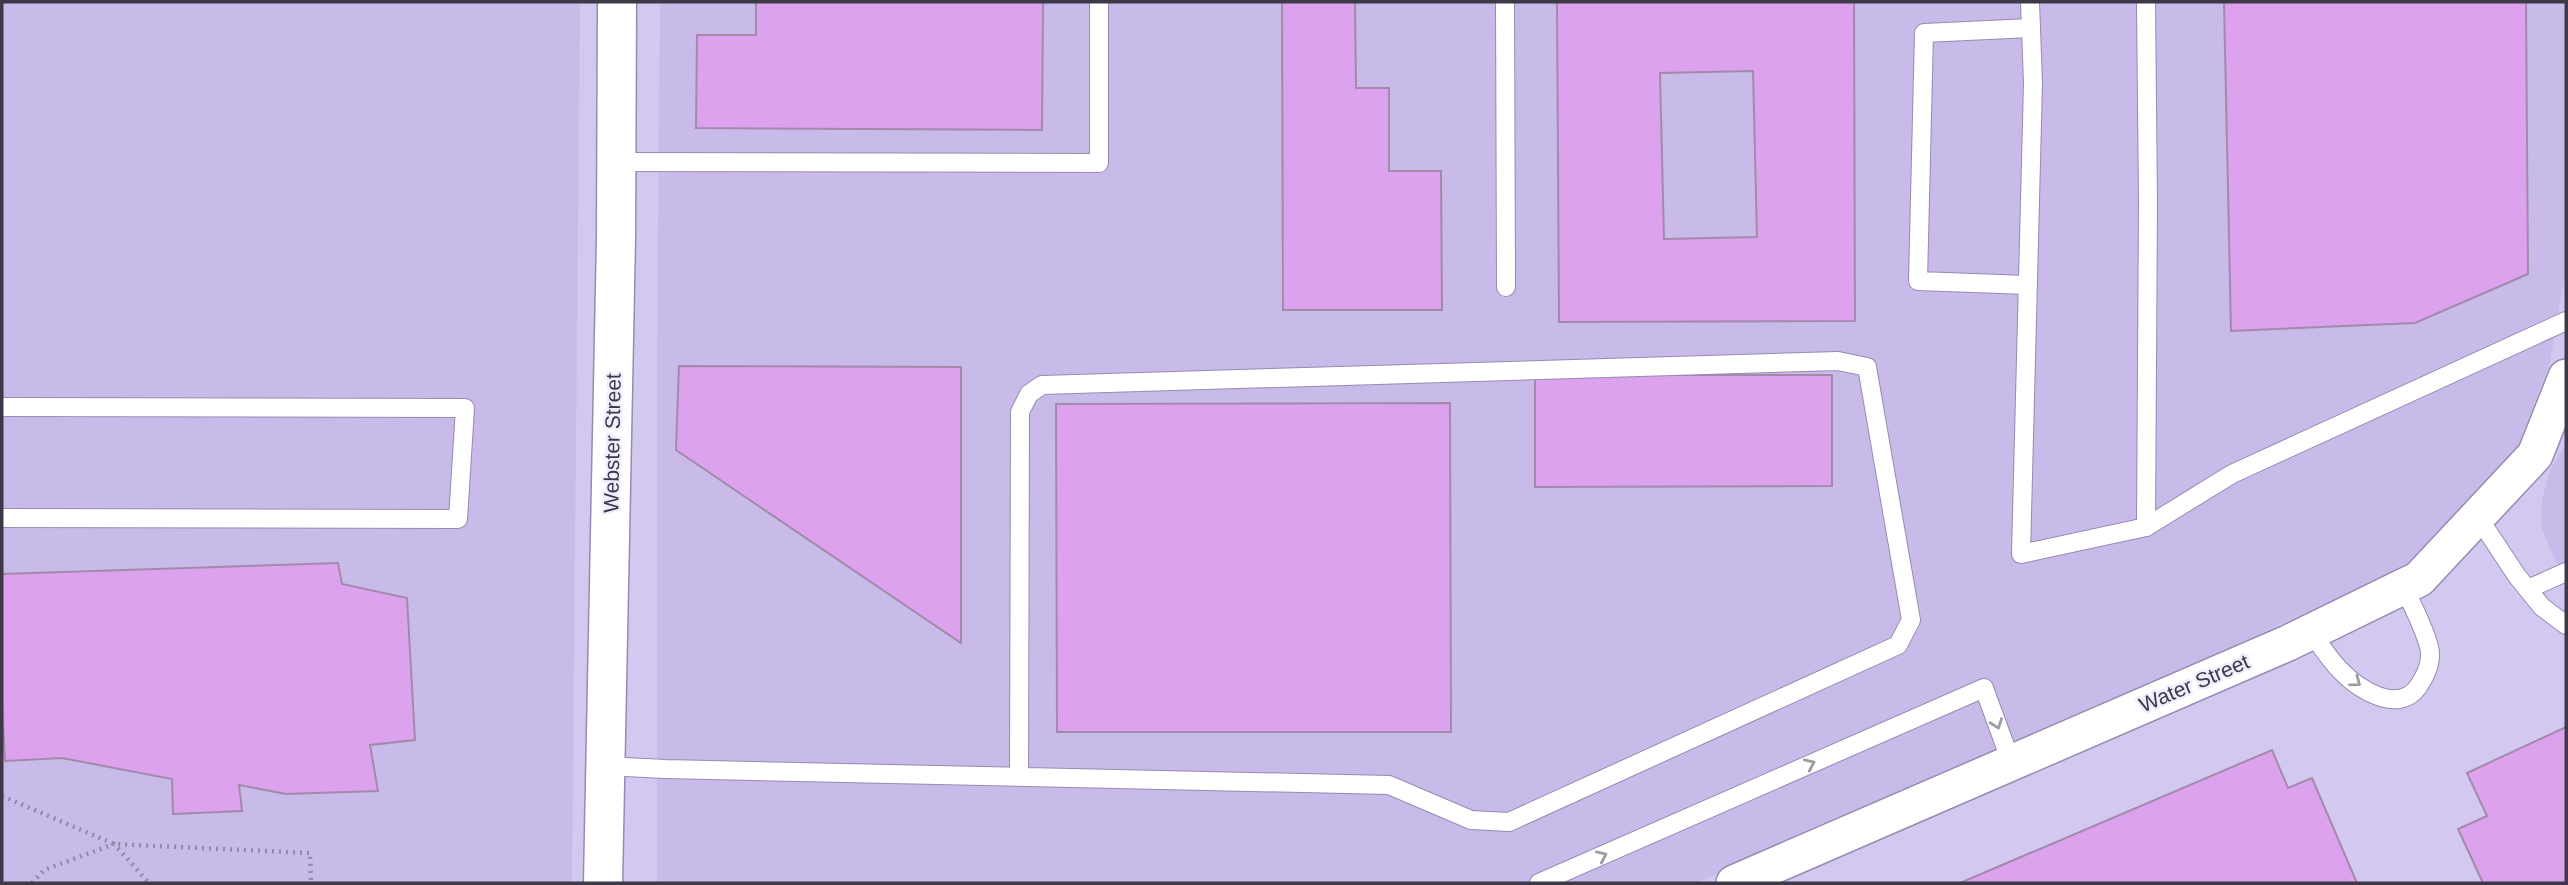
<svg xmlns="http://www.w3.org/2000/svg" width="2568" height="885" font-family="Helvetica,sans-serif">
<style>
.built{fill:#c8bbea}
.building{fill:#dca2ee;stroke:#a38aab;stroke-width:2;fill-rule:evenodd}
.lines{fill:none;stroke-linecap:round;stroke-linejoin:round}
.lane-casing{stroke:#968bb1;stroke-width:20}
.street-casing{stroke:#968bb1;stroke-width:38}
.secondary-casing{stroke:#968bb1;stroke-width:41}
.path{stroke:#928aa8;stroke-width:4.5;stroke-dasharray:2 5;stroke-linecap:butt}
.lane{stroke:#fff;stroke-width:18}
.street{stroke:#fff;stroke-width:35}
.secondary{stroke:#fff;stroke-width:38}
.oneway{stroke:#9e9ca4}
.labels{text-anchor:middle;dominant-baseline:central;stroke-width:5;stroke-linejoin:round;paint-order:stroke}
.street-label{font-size:21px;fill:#3d3949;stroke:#f2edfe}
</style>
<rect width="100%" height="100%" fill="#d3c8f0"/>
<g class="built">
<polygon points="2,2 580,2 572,883 2,883"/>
<polygon points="660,2 2566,2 2566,267 2550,363 2518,446 2468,508 2410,564 2039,736 1696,883 657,883 657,346"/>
<polygon points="2566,443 2566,577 2554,558 2542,529 2541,505 2549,472"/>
</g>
<g class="building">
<polygon points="756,2 1043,2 1042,130 696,128 697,35 756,35"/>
<polygon points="1282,2 1355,2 1356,88 1389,88 1389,171 1441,171 1442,310 1283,310"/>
<path d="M1557,2H1854L1855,321L1559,322ZM1753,71L1757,237L1664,239L1660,73Z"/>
<polygon points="2224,2 2526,2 2528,274 2415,323 2231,331"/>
<polygon points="679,366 961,367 961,643 676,450"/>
<polygon points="1535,375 1832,375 1832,486 1535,487"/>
<polygon points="1450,403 1451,732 1057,732 1056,404"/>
<polygon points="338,563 342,584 407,598 415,740 370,745 378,791 286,794 239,785 242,811 173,814 172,779 62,758 5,761 2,707 2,574"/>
<polygon points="2566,727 2566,883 2483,883 2458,829 2487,816 2467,773"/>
<polygon points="2272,750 2288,788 2312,778 2357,883 1960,883"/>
</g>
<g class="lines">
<g class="lane-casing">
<g id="lane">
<polyline points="1505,2 1506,287"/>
<polyline points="2030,2 2033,83 2021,554 2146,527 2148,203 2146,2"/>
<polyline points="615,162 1099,163 1099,2"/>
<polyline points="2028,285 1918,281 1924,33 2031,28"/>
<polyline points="2,407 465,408 458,519 2,518"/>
<polyline points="2478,517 2517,576 2542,607 2566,625"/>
<polyline points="2146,527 2232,474 2566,321"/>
<polyline points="2528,589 2566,572"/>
<path d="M2311,632C2320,644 2329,659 2340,670C2358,689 2398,715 2418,687C2426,675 2433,661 2429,647C2424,626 2412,606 2404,587"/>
<polyline points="606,766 665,769 1389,785 1471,820 1509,822 1898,645 1911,620 1867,367 1838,361 1042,385 1029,394 1020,412 1019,777"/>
<polyline points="1539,883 1984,688 2011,762"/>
</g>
</g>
<g class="street-casing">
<polyline id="street" points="1734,883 2288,643 2419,579 2535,455 2566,377"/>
</g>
<g class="secondary-casing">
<polyline id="secondary" points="603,883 616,238 617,2"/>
</g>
<g class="path">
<polyline points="2,796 114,844 310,853 311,883"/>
<polyline points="32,883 44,870 114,844 149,883"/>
</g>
<use href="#lane" class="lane"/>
<use href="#street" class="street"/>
<use href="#secondary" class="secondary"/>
</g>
<defs><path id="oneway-chevron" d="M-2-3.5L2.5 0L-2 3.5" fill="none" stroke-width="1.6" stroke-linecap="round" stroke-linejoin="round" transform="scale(1.75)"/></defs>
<g class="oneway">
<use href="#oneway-chevron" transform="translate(2356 682) rotate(37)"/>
<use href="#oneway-chevron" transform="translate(1997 724) rotate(70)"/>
<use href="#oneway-chevron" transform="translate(1810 764) rotate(-24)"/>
<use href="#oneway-chevron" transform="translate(1602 856) rotate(-24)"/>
</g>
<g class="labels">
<g class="street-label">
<text transform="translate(612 443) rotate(-89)">Webster Street</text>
<text transform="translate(2194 683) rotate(-23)">Water Street</text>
</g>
</g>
<rect width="2568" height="885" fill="none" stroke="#3d3949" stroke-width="7"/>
</svg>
